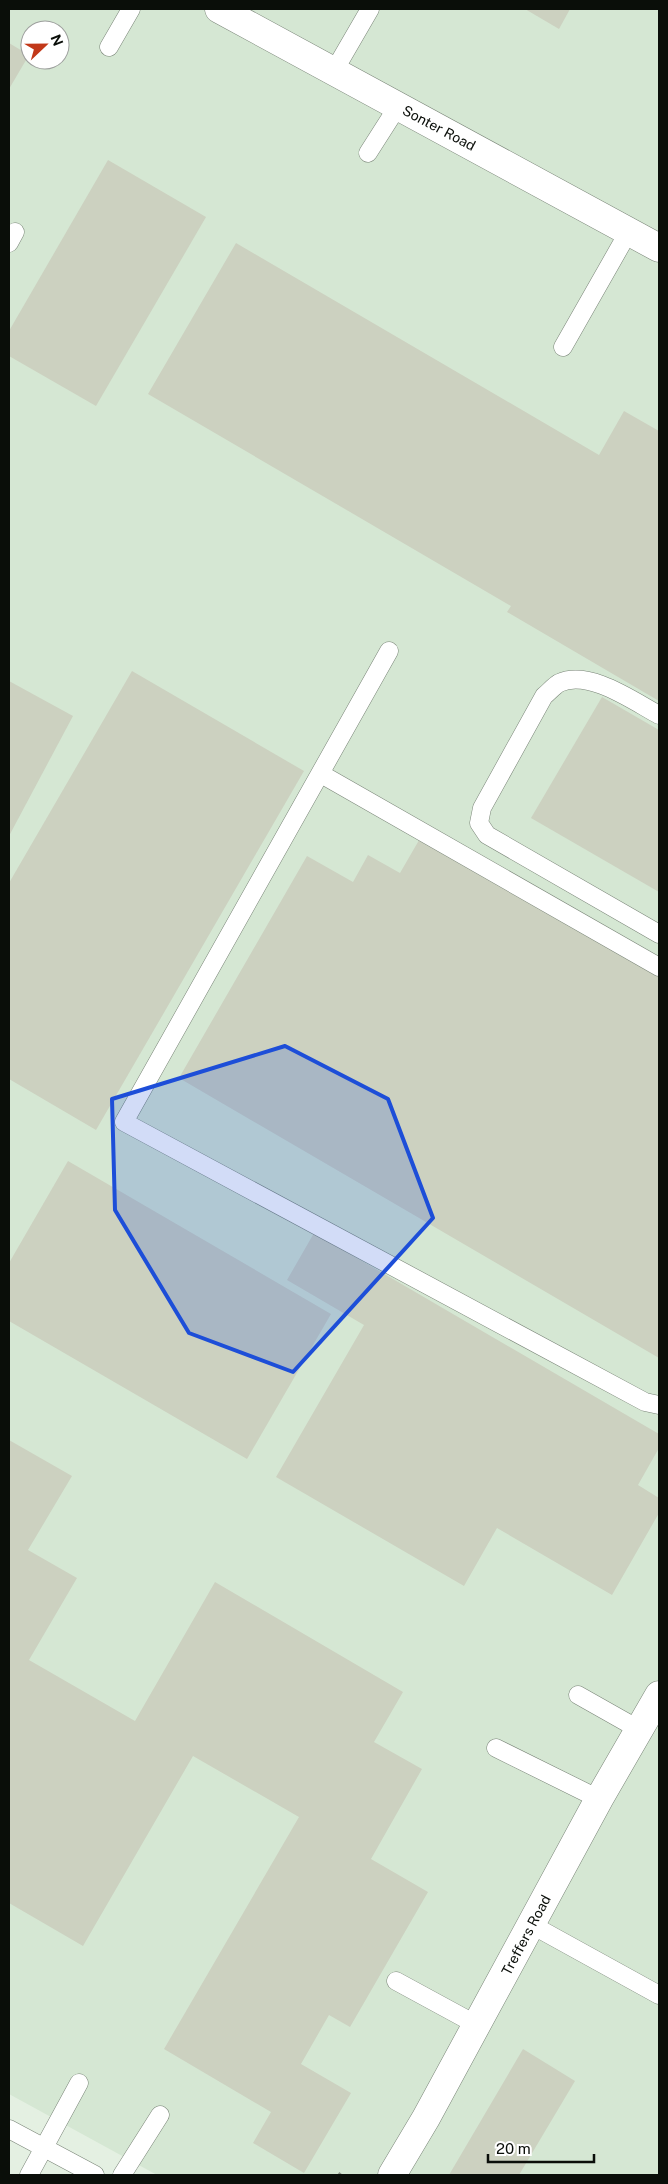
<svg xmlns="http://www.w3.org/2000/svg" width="668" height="2184" font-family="'Public Sans',sans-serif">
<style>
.built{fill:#d5e7d3;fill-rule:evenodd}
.building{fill:#ccd1c0}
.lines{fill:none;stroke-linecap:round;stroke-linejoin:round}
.service-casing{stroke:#798477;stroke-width:19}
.minor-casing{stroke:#798477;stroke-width:29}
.tertiary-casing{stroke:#798477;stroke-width:29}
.path{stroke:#8c948a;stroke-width:3;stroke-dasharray:2.5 4;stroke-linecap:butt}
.service{stroke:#fff;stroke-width:18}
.minor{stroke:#fff;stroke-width:28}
.tertiary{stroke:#fff;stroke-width:28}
.marked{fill:#1d4ed8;fill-opacity:0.2;stroke:#1d4ed8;stroke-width:4;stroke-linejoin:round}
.labels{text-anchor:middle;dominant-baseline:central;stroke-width:4;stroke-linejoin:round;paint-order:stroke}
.street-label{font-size:14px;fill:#0a0e09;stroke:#fff}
</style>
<rect width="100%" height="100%" fill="#e4f0e2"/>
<path class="built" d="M9,9H659V2175H157L9,2094ZM30,30H60V60H30Z"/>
<g class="building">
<polygon points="525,9 570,9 559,29"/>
<polygon points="9,43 29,55 9,89"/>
<polygon points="108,160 206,217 96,406 9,356 9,331"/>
<polygon points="236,243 599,455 624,411 659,431 659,701 507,612 511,606 148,394"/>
<polygon points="132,671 304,771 96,1130 9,1079 9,883"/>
<polygon points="9,681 73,716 9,836"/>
<polygon points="602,697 659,730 659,892 531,818"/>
<polygon points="422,835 659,974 659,1358 179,1078 307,856 353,882 368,855 400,873"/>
<polygon points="68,1161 331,1314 247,1459 9,1321 9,1263"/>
<polygon points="314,1233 659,1434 659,1448 638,1485 659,1498 659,1513 612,1595 497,1528 464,1586 276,1477 364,1325 287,1280"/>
<polygon points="9,1440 72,1476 28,1550 77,1578 29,1660 135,1721 215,1582 403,1692 374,1742 422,1769 371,1859 428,1892 350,2027 329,2015 301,2064 351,2093 304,2173 253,2143 271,2112 164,2049 299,1817 193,1756 83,1946 9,1903"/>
<polygon points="523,2049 575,2081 519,2175 449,2175"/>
</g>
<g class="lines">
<g class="service-casing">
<g id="service">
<polyline points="109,47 131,9"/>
<polyline points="334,71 370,9"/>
<polyline points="368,153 398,106"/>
<polyline points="9,243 15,232"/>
<polyline points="563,347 629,231"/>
<polyline points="389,651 124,1122 645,1402 659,1405"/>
<path d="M659,715C633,701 589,669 559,683C554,686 549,692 544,696L482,808L479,823L487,835L659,934"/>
<polyline points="321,774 659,967"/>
<polyline points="578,1695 640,1730"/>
<polyline points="496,1748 599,1799"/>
<polyline points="532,1925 659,1995"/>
<polyline points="396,1981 477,2025"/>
<polyline points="9,2129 95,2175"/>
<polyline points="29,2175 79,2083"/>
<polyline points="122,2175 160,2115"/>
</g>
</g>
<g class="minor-casing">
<polyline id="minor" points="219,9 659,248"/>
</g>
<g class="tertiary-casing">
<polyline id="tertiary" points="392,2175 426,2118 599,1799 659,1695"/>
</g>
<polyline class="path" points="339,2175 343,2170"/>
<use href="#service" class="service"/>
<use href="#minor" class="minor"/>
<use href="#tertiary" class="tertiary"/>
</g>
<path class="marked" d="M285,1046L388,1099L433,1218L293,1372L189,1333L115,1210L112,1099Z"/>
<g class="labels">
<g class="street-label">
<text transform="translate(439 128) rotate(28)">Sonter Road</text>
<text transform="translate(526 1935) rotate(-62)">Treffers Road</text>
</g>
</g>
<rect width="668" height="2184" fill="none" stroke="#0a0e09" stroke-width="20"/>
<g transform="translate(45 45) rotate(68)"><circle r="24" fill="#ffffff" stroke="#9d9f9d"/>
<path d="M0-4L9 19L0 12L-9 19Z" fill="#c23819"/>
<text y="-8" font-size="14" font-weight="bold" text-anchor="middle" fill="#0a0e09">N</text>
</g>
<path d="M488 2154v8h106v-8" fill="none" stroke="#0a0e09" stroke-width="2.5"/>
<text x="496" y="2154" font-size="15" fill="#0a0e09" stroke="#ffffff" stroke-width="4" paint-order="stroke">20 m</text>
</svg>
